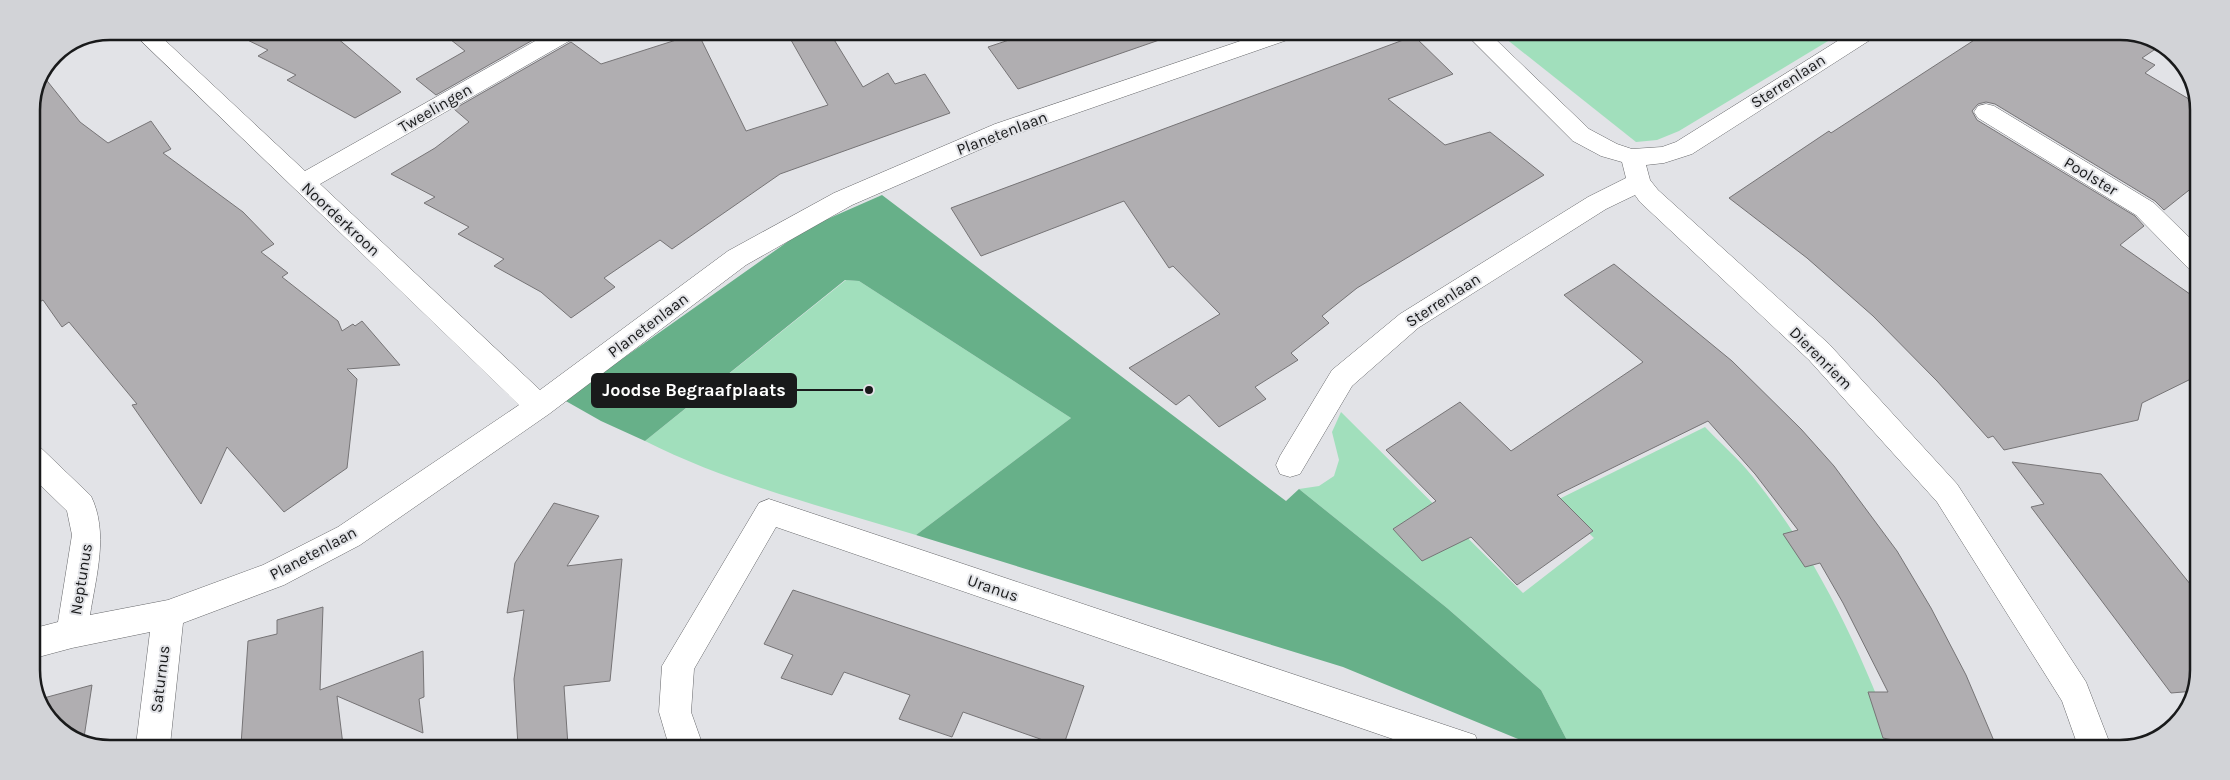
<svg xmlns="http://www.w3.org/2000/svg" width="2230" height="780" font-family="Karla,sans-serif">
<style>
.green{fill:#a1dfbc}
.forest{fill:#67b089}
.building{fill:#b0aeb1;stroke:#767476}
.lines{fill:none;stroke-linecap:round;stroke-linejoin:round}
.street-casing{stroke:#67686b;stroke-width:1}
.street{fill:#fff;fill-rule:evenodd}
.labels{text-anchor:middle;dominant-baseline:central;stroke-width:4;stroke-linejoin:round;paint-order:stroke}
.street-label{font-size:16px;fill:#191a1b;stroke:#e2e3e7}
.rim{fill:none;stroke:#191a1b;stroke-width:2.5}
.leader{fill:none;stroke:#191a1b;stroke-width:2}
.callout-dot{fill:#191a1b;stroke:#e2e3e7;stroke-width:2}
.callout{fill:#191a1b;stroke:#191a1b;stroke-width:2}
.callout-label{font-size:18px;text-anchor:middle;font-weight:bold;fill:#fff}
</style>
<rect width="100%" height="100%" fill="#e2e3e7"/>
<g class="green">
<polygon points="1500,34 1501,34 1838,35 1679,131 1657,140 1636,142"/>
<path d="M846,280L859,281L1071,418L916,535C825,507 730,484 645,441Z"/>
<path d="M1341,412L1523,593L1594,538L1555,501L1705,427C1721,444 1739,459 1753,477C1817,556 1862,653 1897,748H1571L1541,690L1447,608L1299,489L1319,486L1334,476L1339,460L1332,432Z"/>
</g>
<polygon class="forest" points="882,195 1286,501 1299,489 1447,608 1541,690 1571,748 1540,748 1343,667 916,535 1071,418 859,281 845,280 645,441 601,421 564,400 807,228"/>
<g class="building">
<polygon points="231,32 330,32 401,92 355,118 287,80 296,75 258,56 268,50"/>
<polygon points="441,32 547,32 436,95 416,79 465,51"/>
<polygon points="698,33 746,131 828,105 787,33 830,33 863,87 888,73 895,84 925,74 950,113 780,174 672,249 660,240 604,278 615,287 571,318 541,292 494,266 504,259 458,234 469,227 424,203 435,197 391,174 435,148 469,122 454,109 571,42 601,64"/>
<polygon points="1030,33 1164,33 1165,38 1018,89 988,47"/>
<polygon points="1982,35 2145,35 2160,46 2142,58 2155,65 2145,73 2199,105 2198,183 2164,210 2155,201 1995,104 1986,102 1978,104 1972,111 1977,120 2135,216 2144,226 2120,245 2197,299 2197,376 2142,403 2138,420 2004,450 1993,436 1988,438 1937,381 1873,316 1807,258 1729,198 1829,131 1831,133"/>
<polygon points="1414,36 1453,74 1388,99 1445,145 1490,132 1544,175 1357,288 1322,316 1329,323 1291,353 1298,360 1255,387 1266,399 1219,427 1189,395 1176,405 1129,368 1220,314 1173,266 1169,268 1124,201 981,256 951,208"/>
<polygon points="44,77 80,122 108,143 151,121 171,149 163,153 243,212 274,244 261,252 288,273 282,277 338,321 342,331 353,324 355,326 362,321 400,365 347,369 357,379 347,468 284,512 227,447 201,504 132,405 137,404 69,322 62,327 43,300 31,307 31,105"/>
<polygon points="1614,264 1732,361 1801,429 1834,466 1897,551 1931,608 1966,675 1997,748 1934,748 1883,738 1868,692 1888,692 1843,603 1820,563 1805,567 1783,534 1798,530 1755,474 1708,421 1557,495 1593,531 1517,585 1471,537 1422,561 1393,529 1436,501 1386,450 1460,402 1511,451 1643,362 1564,295"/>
<polygon points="2012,462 2101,474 2195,590 2195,691 2171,693 2031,507 2044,504"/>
<polygon points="554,503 599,516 567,566 622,559 610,681 564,686 568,746 518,746 514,679 524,610 507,613 515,563"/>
<polygon points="793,590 1084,686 1063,747 963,712 952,737 899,719 910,695 844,672 832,695 781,678 793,655 764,644"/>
<polygon points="323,607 320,690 423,651 424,697 419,699 423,733 337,696 343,745 241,745 248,641 277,634 277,620"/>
<polygon points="92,685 83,744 48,718 40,699"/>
</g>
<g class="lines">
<g class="street-casing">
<g id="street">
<path d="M131,31H155L305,171L551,32H579L576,37L320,184L540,390L728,251L834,193L995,124L1261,34H1293L1290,39L1011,136L852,205L746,265L549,414L360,545L284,585L183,623L170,745H136L150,632L72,648L31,659V629L58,622L72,535L67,511L31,476V445L41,448L91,496C109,533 96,576 90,615L168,600L263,565L338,527L519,405Z"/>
<polygon points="1466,34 1490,34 1589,129 1617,144 1632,149 1662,147 1676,142 1847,35 1873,35 1870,40 1692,154 1664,163 1646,165 1650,180 1658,190 1829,344 1957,484 2086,682 2112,749 2079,749 2062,701 1937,502 1809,360 1640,202 1635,195 1606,209 1418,328 1352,386 1300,474 1290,477 1280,474 1276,465 1280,456 1332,370 1400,314 1588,197 1626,178 1622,162 1601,156 1573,141"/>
<polygon points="1986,104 1994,106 2154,203 2198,246 2197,271 2189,269 2136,215 1978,118 1974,112 1978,106"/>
<polygon points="769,499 1463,731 1475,735 1480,747 1416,747 776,527 694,669 691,712 703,746 669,746 659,712 662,666 759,503"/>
</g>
</g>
<use href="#street" class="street"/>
</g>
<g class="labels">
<g class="street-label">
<text transform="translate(1788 81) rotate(-33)">Sterrenlaan</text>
<text transform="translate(435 108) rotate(-30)">Tweelingen</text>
<text transform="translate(1002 133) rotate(-21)">Planetenlaan</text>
<text transform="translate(2091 176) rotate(31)">Poolster</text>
<text transform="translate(341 219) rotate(43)">Noorderkroon</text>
<text transform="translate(1443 300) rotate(-33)">Sterrenlaan</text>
<text transform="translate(648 325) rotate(-37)">Planetenlaan</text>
<text transform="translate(1821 358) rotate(45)">Dierenriem</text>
<text transform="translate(313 553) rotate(-28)">Planetenlaan</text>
<text transform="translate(81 579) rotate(-81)">Neptunus</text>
<text transform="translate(993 588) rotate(19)">Uranus</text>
<text transform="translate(160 679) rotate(-83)">Saturnus</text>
</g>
</g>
<path d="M0 0H2230V780H0ZM110 40H2120A70 70 0 0 1 2190 110V670A70 70 0 0 1 2120 740H110A70 70 0 0 1 40 670V110A70 70 0 0 1 110 40Z" fill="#d2d3d7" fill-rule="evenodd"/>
<path class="rim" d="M110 40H2120A70 70 0 0 1 2190 110V670A70 70 0 0 1 2120 740H110A70 70 0 0 1 40 670V110A70 70 0 0 1 110 40Z"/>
<path class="leader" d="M869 390L796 390"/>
<circle class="callout-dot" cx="869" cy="390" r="5"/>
<rect class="callout" x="592" y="374" width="204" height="33" rx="5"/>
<g class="callout-label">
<text x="694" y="396">Joodse Begraafplaats</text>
</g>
</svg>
